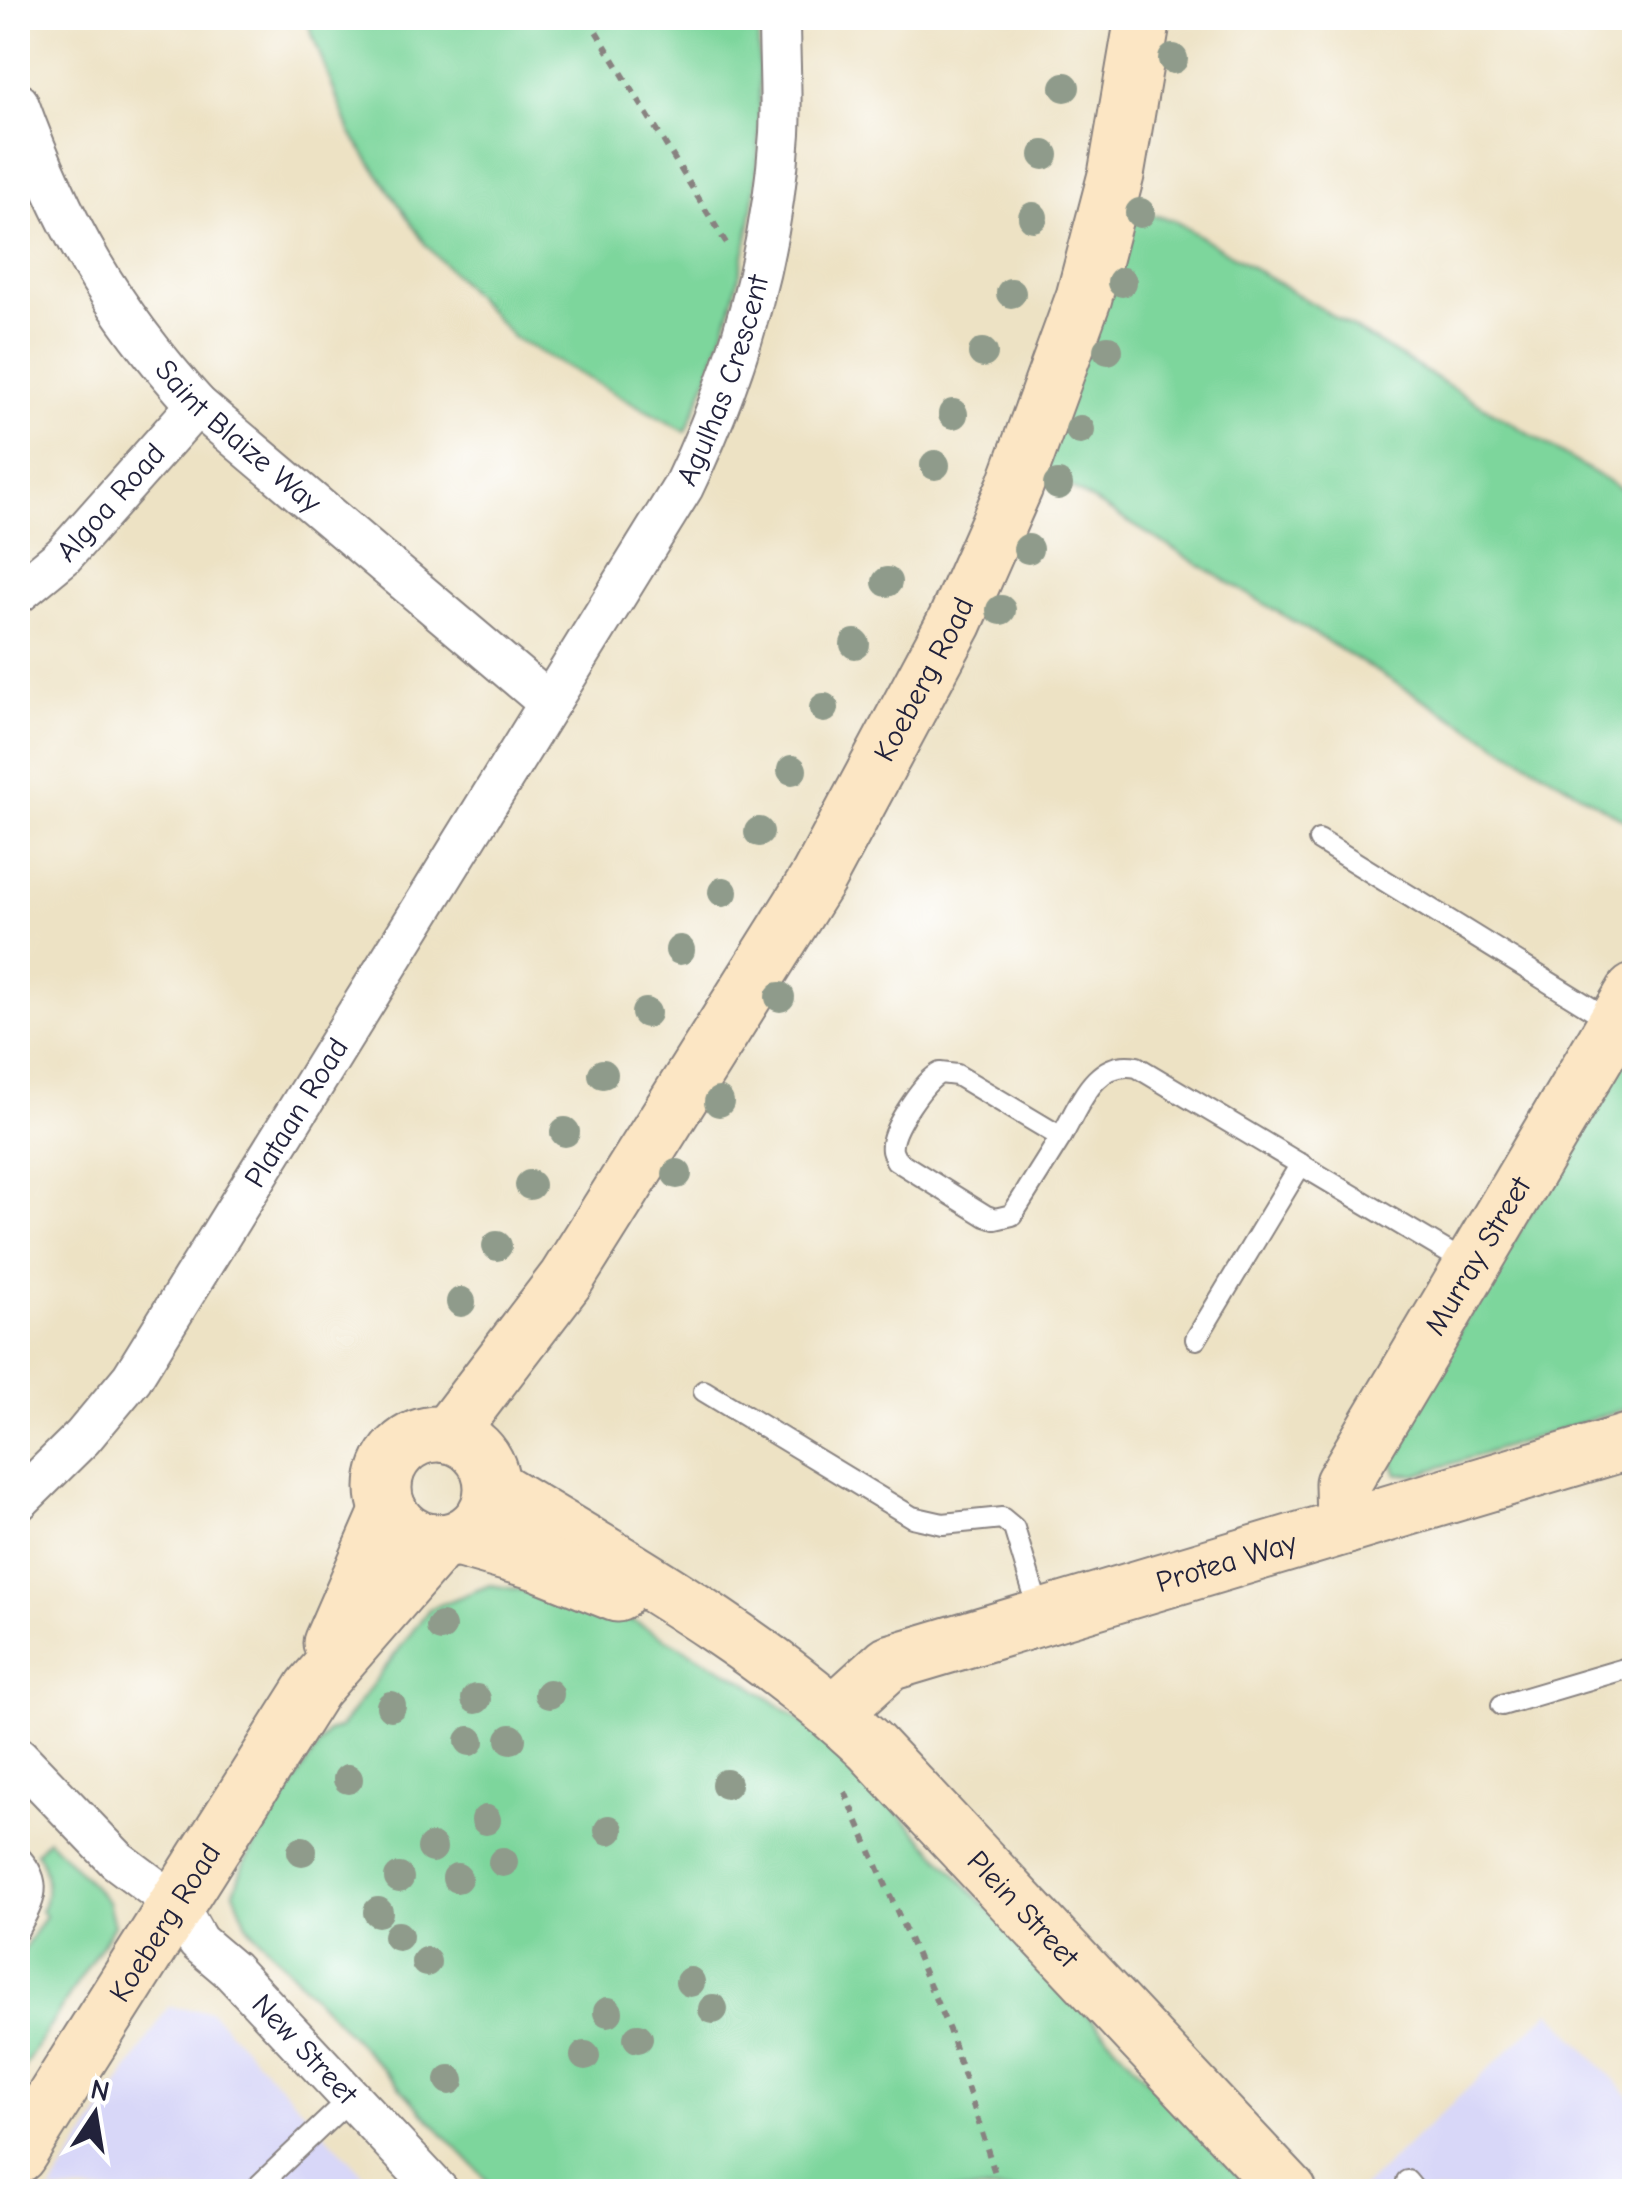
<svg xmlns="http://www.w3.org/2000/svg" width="1652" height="2209" font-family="'Comic Neue',sans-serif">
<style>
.built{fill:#d8d7f8}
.green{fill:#7dd69c;stroke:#507c6c;stroke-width:2.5}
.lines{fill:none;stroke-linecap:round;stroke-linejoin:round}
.lane-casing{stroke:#888280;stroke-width:24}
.street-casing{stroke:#888280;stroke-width:44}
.secondary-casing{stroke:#888280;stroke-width:59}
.path{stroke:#888280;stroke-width:6;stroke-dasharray:8 8;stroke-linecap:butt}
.lane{stroke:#fff;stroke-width:20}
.street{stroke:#fff;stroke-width:40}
.secondary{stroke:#fce6c4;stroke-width:55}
.tree{fill:#8f9b8b}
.labels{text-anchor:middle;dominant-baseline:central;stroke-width:8;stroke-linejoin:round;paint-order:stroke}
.street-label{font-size:30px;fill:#22223b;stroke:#fff}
</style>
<rect width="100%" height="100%" fill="#fff"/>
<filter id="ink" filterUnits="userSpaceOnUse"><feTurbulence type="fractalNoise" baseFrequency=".01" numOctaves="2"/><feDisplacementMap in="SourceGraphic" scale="20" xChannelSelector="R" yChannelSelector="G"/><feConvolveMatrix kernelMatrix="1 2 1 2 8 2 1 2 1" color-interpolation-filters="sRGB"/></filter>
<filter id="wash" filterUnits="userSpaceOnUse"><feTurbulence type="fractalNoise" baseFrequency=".0048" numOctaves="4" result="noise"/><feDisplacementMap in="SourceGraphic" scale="40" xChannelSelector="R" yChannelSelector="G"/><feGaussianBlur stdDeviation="2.25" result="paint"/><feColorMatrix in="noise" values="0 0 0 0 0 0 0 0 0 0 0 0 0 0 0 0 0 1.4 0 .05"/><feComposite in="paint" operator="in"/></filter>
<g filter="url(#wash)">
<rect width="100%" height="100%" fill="#ede2c4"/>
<g class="built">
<polygon points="168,2007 210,2011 379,2191 50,2192"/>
<polygon points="1550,2011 1634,2101 1634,2191 1358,2192"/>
</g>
<g class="green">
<path d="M306,18H758C759,69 761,121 757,172C749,262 722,348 686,432L514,338L426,245L350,132Z"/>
<polygon points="1136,211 1173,220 1634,497 1634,826 1045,472 1124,219"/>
<polygon points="1634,1040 1634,1406 1416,1475 1397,1474 1391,1459 1409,1414"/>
<polygon points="490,1585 535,1592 633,1621 746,1682 837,1747 1252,2191 497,2191 248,1926 234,1892 244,1863 327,1732 340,1728 429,1609"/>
<path d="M48,1839L108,1902L114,1925L18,2076V1959L45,1916L41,1911C50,1897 47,1864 36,1852Z"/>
</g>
</g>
<g filter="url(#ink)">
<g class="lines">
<g class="lane-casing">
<g id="lane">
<polyline points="1319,840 1615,1023"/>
<path d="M940,1073L957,1075L1061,1137L1012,1215L995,1219L986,1216L896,1160C893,1153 891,1152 892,1144C894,1126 924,1081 940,1073Z"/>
<path d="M1061,1137C1079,1107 1094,1058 1137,1067L1471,1266"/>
<polyline points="1196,1339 1301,1164"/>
<polyline points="704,1391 912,1517 943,1524 1002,1518 1014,1528 1041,1617"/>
<polyline points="1502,1705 1634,1666"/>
<path d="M18,1855C45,1882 35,1900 18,1930"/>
<polyline points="1407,2181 1416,2192"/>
<polyline points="252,2192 351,2098"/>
</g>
</g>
<g class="street-casing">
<g id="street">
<path id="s1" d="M18,103C61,223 111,310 197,405L548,702"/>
<path id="s2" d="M18,593L63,556L197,405"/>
<path id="s3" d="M18,1501L83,1437L132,1378L683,487C737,375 772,258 780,133C782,95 779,56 779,18"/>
<path id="s4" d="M18,1757L117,1860L177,1905L198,1942L231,1970L439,2192"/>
</g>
</g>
<g class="secondary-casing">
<g id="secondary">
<circle cx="438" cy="1488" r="54"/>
<path id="s5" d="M447,1435L566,1279L818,878L955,622L1015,486L1084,297L1116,175L1143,18"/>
<path id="s6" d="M493,1487C620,1564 763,1644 870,1746L1289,2192"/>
<path id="s7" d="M1344,1527L1343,1483L1634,992"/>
<polyline points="457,1539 537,1562 617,1594"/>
<polyline points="331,1643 389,1510"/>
<path id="s8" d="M835,1712L889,1663L1634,1440"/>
<path id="s9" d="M18,2155L313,1688L440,1542"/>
</g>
</g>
<g class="path">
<polyline points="588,18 726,243"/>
<polyline points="845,1792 949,2030 1001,2192"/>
</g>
<use href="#lane" class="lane"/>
<use href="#street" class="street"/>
<use href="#secondary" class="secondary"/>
</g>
<g class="tree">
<circle cx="1173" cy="59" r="15"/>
<circle cx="1065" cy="87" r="15"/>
<circle cx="1044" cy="155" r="15"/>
<circle cx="1140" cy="213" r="15"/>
<circle cx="1033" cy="217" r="15"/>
<circle cx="1122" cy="282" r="15"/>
<circle cx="1011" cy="293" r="15"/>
<circle cx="1108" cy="350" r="15"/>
<circle cx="983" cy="353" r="15"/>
<circle cx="953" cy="414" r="15"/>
<circle cx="1080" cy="430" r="15"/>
<circle cx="935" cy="465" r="15"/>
<circle cx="1058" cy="485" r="15"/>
<circle cx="1028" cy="549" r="15"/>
<circle cx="887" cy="582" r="15"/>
<circle cx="1001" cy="610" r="15"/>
<circle cx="855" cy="644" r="15"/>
<circle cx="824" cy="708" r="15"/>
<circle cx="792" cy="770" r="15"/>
<circle cx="759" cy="832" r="15"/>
<circle cx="723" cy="892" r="15"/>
<circle cx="680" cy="950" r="15"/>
<circle cx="780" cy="997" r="15"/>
<circle cx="646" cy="1013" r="15"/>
<circle cx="603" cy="1074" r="15"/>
<circle cx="719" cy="1102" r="15"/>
<circle cx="565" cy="1132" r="15"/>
<circle cx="677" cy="1174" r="15"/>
<circle cx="530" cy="1185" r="15"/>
<circle cx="497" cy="1246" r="15"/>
<circle cx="461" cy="1302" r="15"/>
<circle cx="441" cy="1627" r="15"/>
<circle cx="549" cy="1694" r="15"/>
<circle cx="476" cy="1699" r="15"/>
<circle cx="391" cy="1706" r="15"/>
<circle cx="511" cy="1739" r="15"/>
<circle cx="470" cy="1741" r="15"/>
<circle cx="348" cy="1779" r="15"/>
<circle cx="726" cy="1784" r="15"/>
<circle cx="486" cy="1820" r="15"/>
<circle cx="609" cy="1830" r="15"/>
<circle cx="432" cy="1848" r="15"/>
<circle cx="302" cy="1851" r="15"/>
<circle cx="503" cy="1862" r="15"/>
<circle cx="399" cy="1878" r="15"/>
<circle cx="457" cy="1878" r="15"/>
<circle cx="378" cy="1912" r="15"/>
<circle cx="398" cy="1936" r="15"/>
<circle cx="426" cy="1962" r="15"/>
<circle cx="690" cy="1982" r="15"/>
<circle cx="713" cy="2009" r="15"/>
<circle cx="608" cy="2012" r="15"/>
<circle cx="638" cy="2038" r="15"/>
<circle cx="585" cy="2056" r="15"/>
<circle cx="450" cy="2080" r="15"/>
</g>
</g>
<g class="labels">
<g class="street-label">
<text stroke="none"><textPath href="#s3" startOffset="1330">Agulhas Crescent</textPath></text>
<text stroke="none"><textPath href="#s1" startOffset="405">Saint Blaize Way</textPath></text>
<text stroke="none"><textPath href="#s2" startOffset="130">Algoa Road</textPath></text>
<text stroke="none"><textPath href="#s5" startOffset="895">Koeberg Road</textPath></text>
<text stroke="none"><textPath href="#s3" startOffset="480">Plataan Road</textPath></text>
<text stroke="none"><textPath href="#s7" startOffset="308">Murray Street</textPath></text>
<text stroke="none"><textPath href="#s8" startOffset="425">Protea Way</textPath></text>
<text stroke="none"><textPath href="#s6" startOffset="682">Plein Street</textPath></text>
<text stroke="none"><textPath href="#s9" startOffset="275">Koeberg Road</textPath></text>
<text stroke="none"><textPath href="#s4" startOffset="412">New Street</textPath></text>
</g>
</g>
<rect width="1652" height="2209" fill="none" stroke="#fff" stroke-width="60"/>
<g transform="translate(95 2114) rotate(12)" stroke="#ffffff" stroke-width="8" paint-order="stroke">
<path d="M0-8L18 38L0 25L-18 38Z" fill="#22223b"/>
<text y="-15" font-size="28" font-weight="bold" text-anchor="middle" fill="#22223b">N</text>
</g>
</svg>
